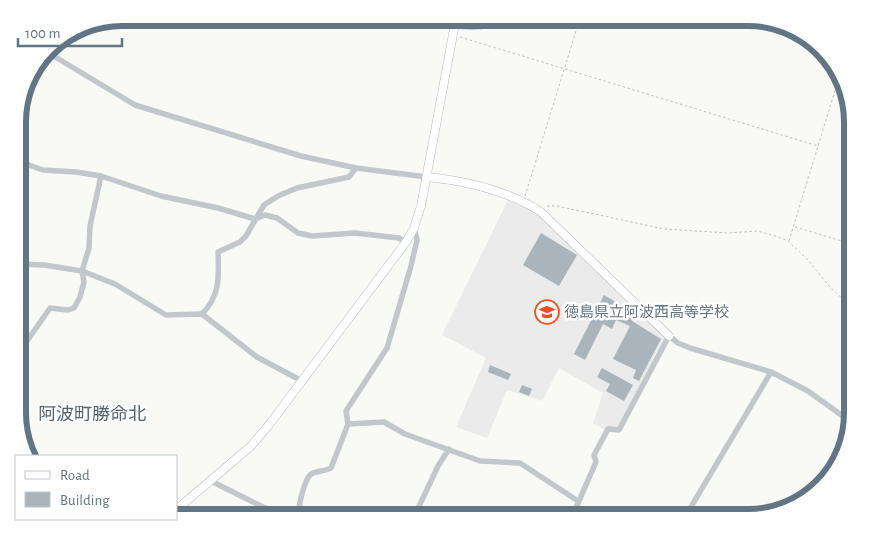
<svg xmlns="http://www.w3.org/2000/svg" width="870" height="535" font-family="'Alegreya Sans','Noto Sans JP',sans-serif">
<style>
.built{fill:#eaebea}
.lines{fill:none;stroke-linecap:round;stroke-linejoin:round}
.river{stroke:#bac8cc;stroke-width:12}
.building{fill:#aab4bb}
.secondary-casing{stroke:#b4bbc0;stroke-width:9}
.path{stroke:#bcc0c3;stroke-width:1;stroke-dasharray:2.5 2.5;stroke-linecap:butt}
.street{stroke:#c2c7cb;stroke-width:5.5}
.secondary{stroke:#fff;stroke-width:8}
.labels{text-anchor:middle;dominant-baseline:central;stroke-width:5;stroke-linejoin:round;paint-order:stroke}
.poi-label{font-size:15px;fill:#627584;stroke:#fff;text-anchor:start}
.quarter-label{font-size:18px;fill:#54636e;stroke:#fff}
.rim{fill:none;stroke:#627584;stroke-width:6}
</style>
<rect width="100%" height="100%" fill="#f9f9f6"/>
<polygon class="built" points="508,200 524,205 542,218 666,336 618,428 605,430 593,423 603,393 559,368 542,401 507,390 487,438 456,427 486,358 442,335"/>
<g class="lines">
<g class="river">
<path d="M442,18C462,26 482,26 502,18"/>
<polyline points="829,60 843,85"/>
</g>
</g>
<g class="building">
<polygon points="541,233 577,255 559,286 523,265"/>
<polygon points="604,295 636,314 632,321 661,339 639,381 633,378 636,370 613,359 630,326 616,320 612,329 603,324 585,360 574,354"/>
<polygon points="490,365 511,374 508,380 488,372"/>
<polygon points="602,368 633,385 624,401 606,391 610,384 597,377"/>
<polygon points="522,385 532,389 529,396 519,392"/>
</g>
<g class="lines">
<g class="secondary-casing">
<g id="secondary">
<path d="M427,177C466,181 507,190 541,212L669,336"/>
<polyline points="176,510 251,446 269,425 406,242 414,228 421,206 456,18"/>
</g>
</g>
<g class="path">
<polyline points="460,37 818,146"/>
<polyline points="525,196 580,18"/>
<polyline points="547,206 557,206 664,229 728,233 757,231 779,237 788,241 808,260 830,287 846,302 852,311"/>
<polyline points="795,227 852,244"/>
<polyline points="789,241 840,74"/>
</g>
<g class="street">
<polyline points="47,52 135,105 301,156 356,168 427,177"/>
<polyline points="18,161 43,170 76,172 101,176 161,196 218,208 255,219 265,215 277,218 298,233 312,236 355,233 399,238 406,242"/>
<polyline points="18,264 44,265 82,271 115,284 166,315 202,314 257,357 302,381"/>
<path d="M202,314C220,296 219,277 218,252L240,242L246,236L264,205L278,196L297,188L349,177L356,168"/>
<polyline points="18,345 27,341 50,308 68,310 74,308 80,297 84,282 82,271 89,248 90,226 101,176"/>
<polyline points="348,424 384,422 405,434 480,461 520,463 578,501"/>
<polyline points="211,481 263,507 294,517"/>
<path d="M298,517C298,509 304,479 311,474C316,471 326,471 331,468L348,424L346,411L387,348L411,266L417,240L414,228"/>
<polyline points="414,517 438,466 449,449"/>
<polyline points="572,517 596,462 594,455 608,429 619,430 669,336 678,343 690,348 771,372 808,391 851,422"/>
<polyline points="685,517 771,372"/>
</g>
<use href="#secondary" class="secondary"/>
</g>
<defs>
<g id="school-ring" transform="scale(1.25)"><circle r="9.5" fill="#fff" stroke="#f14e1f" stroke-width="1.5"/><path d="M0-5L7-2L0 1L-7-2ZM-4 1L0 2.5L4 1V4Q0 6-4 4Z" fill="#f14e1f"/></g>
</defs>
<g fill-rule="evenodd">
<use href="#school-ring" x="547" y="312"/>
</g>
<g class="labels">
<g class="poi-label">
<text x="564" y="312">徳島県立阿波西高等学校</text>
</g>
<g class="quarter-label">
<text x="92" y="415">阿波町勝命北</text>
</g>
</g>
<path d="M0 0H870V535H0ZM122 26H748A96 96 0 0 1 844 122V413A96 96 0 0 1 748 509H122A96 96 0 0 1 26 413V122A96 96 0 0 1 122 26Z" fill="#fff" fill-rule="evenodd"/>
<path class="rim" d="M122 26H748A96 96 0 0 1 844 122V413A96 96 0 0 1 748 509H122A96 96 0 0 1 26 413V122A96 96 0 0 1 122 26Z"/>
<rect x="15" y="455" width="162" height="65" fill="#ffffff" stroke="#c0c8ce"/>
<rect x="25" y="471" width="25" height="8" fill="#ffffff" stroke="#c0c8ce"/>
<text x="60" y="480" font-size="15" fill="#627584">Road</text>
<rect x="25" y="492" width="25" height="15" fill="#aab4bb" stroke="#c0c8ce"/>
<text x="60" y="505" font-size="15" fill="#627584">Building</text>
<path d="M18 38v8h104v-8" fill="none" stroke="#627584" stroke-width="2.5"/>
<text x="25" y="38" font-size="15" fill="#627584" stroke="#ffffff" stroke-width="4" paint-order="stroke">100 m</text>
</svg>
